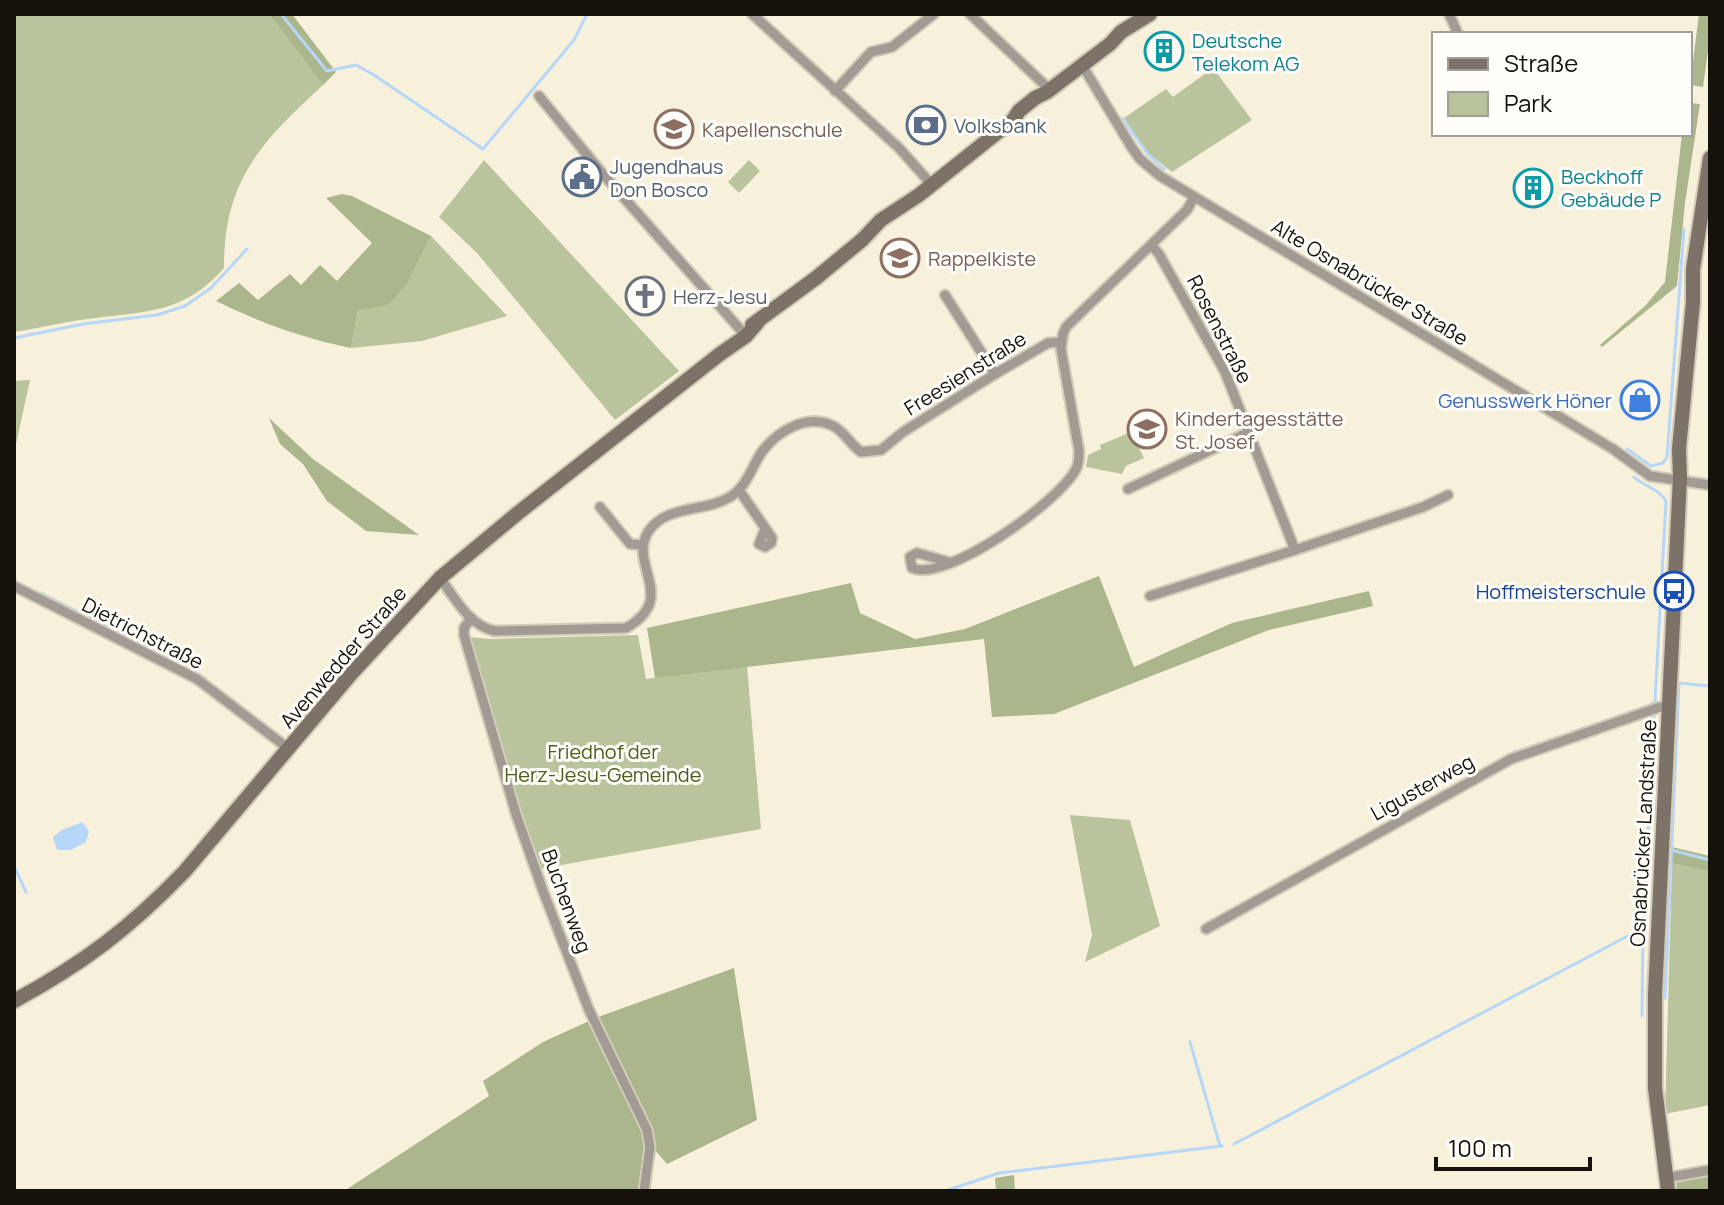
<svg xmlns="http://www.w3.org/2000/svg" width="1724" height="1205" font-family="Manrope,sans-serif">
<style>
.green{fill:#b9c49d}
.forest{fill:#abb68d}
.water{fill:#b7d7f8}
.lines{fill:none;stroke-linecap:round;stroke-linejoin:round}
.stream{stroke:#b7d7f8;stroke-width:3}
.street-casing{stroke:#d3ccb9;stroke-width:13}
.secondary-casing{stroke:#d3ccb9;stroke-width:18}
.street{stroke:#a29b94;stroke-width:9}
.secondary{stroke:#7d7268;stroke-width:14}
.labels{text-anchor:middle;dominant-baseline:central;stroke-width:6;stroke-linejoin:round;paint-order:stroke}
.culture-label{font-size:20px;fill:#0d838f;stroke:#fffdf9;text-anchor:start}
.service-label{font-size:20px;fill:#4e5e75;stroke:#fffdf9;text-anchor:start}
.education-label{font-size:20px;fill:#785e54;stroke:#fffdf9;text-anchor:start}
.street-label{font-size:20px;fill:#15120b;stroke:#fffdf9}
.worship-label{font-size:20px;fill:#5b616d;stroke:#fffdf9;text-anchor:start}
.shop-label{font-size:20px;fill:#366cbe;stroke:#fffdf9;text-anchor:end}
.transit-label{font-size:20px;fill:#164399;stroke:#fffdf9;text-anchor:end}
.park-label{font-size:20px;fill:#4d5b1c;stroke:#fffdf9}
</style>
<rect width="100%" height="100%" fill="#f7f0da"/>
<g class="green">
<path d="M14,14H269L323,85C261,142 224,180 224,268C183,315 144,311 88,319C63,322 39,328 14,332Z"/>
<polygon points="1213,68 1252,120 1172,172 1148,153 1124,118 1166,89 1173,97"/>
<polygon points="484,160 679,371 615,420 477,253 439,217"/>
<polygon points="749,160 760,171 739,193 728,182"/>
<polygon points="431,236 507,316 422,341 351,348 358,310 408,283"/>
<polygon points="30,380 14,453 14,381"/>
<polygon points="1131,432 1144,458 1126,466 1122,474 1086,467 1088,455 1101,449 1100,445"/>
<polygon points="638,635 646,679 747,666 761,829 539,869 469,637 491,639"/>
<polygon points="1070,815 1130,820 1160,926 1085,962 1092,935"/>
<polygon points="1672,863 1710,872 1710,1105 1665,1114"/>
</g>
<g class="forest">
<polygon points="269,14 292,14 336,72 323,85"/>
<polygon points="1699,14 1710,14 1710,36 1703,87 1690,85"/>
<polygon points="1690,103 1700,104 1685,203 1677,286 1602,347 1600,345 1645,306 1665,282 1682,134 1690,134"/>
<path d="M342,194L352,196L431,236L408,283L388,305L358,310L351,348C303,338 261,323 216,301L239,283L258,300L290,274L301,285L320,265L337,281L372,243L326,198Z"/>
<polygon points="269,418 313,459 419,535 366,531 327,501 303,464 280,444"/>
<polygon points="1099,576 1134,667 1232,623 1369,591 1373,606 1269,630 1054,714 992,717 984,639 655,678 647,628 851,583 860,613 915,639 965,629"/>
<polygon points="1672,847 1710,856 1710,872 1672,863"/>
<polygon points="734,968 757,1120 667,1164 654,1149 652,1130 598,1017"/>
<polygon points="589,1021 644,1131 647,1147 641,1191 344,1191 489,1096 483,1081 543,1042"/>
<polygon points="1014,1175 1015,1191 996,1191 995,1178"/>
<polygon points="1710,1176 1710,1191 1677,1191 1676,1182"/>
</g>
<polygon class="water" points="82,822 89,831 86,842 71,850 57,850 53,837 62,830"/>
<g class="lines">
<g class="stream">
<polyline points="281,14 327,71 356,65 374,75 483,149 574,40 587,14"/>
<polyline points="1123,119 1147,153 1164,169"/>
<polyline points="14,338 83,324 157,315 185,306 211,288 247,249"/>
<polyline points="1627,449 1651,466 1663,463 1667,457 1684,229"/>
<polyline points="14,579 15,579"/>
<polyline points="41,593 125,636"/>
<path d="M1512,753L1651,705L1655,701L1666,501C1659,489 1644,486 1634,477"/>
<polyline points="1671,850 1710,860"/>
<polyline points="14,866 26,892"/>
<polyline points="1665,998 1679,683 1710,686"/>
<polyline points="1642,1016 1643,928 1654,716"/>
<polyline points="1190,1042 1220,1146"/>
<polyline points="1234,1144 1643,928"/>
<polyline points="945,1191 999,1173 1222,1146"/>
</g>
<g class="street-casing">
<g id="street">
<polyline points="752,14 899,148 932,185"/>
<polyline points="970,14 1050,90"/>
<polyline points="1449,14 1458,34"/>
<polyline points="1082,65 1132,148 1140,159 1160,176 1613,449 1650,476 1710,485"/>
<polyline points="835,91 871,52 892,47 934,14"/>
<polyline points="539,96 602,173 746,336"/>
<polyline points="1152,246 1159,254 1225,372 1295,550"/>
<polyline points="945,295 995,374"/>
<polyline points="1128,489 1249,432"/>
<polyline points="739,490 772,538 771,543 765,547 759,544 765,529"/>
<polyline points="600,507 630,544 642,545"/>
<path d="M949,562L917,553L910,557L912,568C946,583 1060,501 1076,469C1079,464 1079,458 1079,451L1061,349L1063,334L1066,327L1187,210L1194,197"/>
<path d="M440,578C455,598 469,626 495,631L626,628C679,598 628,565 648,532C666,504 704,513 730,497C747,486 751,469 761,453C777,431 808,412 835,427C845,433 851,445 861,452L881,450L903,432L995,374L1048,343L1061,342"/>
<polyline points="14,586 197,679 289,749"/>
<polyline points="1150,596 1295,550 1423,507 1448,495"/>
<polyline points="471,618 464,628 464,635 516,814 543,891 589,1010 647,1130 650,1147 644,1191"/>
<polyline points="1206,929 1511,759 1660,707 1668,707"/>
<polyline points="1666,1178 1710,1170"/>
</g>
</g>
<g class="secondary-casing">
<g id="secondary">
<polyline points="752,325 816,278 862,240 881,220 919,195 1013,120 1019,111 1035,98 1047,92 1110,44 1121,32 1150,14"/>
<path d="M14,1001C84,963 130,928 185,871L351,674L440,578L518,513L720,354L746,336L758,322"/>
<polyline points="1668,1191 1655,1088 1655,994 1680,477 1679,449 1693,302 1693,269 1710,158"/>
</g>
</g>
<use href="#street" class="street"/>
<use href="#secondary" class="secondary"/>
</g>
<defs>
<g id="building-ring" transform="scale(2)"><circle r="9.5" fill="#fffdf9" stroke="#0f9aa8" stroke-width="1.5"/><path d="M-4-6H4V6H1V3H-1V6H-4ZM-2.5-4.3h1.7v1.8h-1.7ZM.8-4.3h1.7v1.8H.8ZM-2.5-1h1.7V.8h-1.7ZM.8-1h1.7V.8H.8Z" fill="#0f9aa8"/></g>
<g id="bank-ring" transform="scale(2)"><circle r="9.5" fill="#fffdf9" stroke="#5c6f8a" stroke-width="1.5"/><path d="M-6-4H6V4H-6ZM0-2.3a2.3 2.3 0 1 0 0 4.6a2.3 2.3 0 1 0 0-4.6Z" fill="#5c6f8a"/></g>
<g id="school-ring" transform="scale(2)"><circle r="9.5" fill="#fffdf9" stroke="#8d6e63" stroke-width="1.5"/><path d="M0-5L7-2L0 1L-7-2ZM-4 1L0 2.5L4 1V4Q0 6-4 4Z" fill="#8d6e63"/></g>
<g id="civic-ring" transform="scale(2)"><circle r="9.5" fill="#fffdf9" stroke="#5c6f8a" stroke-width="1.5"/><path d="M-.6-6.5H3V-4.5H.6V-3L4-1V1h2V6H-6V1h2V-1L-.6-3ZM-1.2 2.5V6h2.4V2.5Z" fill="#5c6f8a"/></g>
<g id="church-ring" transform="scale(2)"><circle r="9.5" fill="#fffdf9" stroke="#6b7280" stroke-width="1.5"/><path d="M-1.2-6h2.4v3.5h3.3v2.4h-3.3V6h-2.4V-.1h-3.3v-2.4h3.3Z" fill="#6b7280"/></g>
<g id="shop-ring" transform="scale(2)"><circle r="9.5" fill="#fffdf9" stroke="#3f7fe0" stroke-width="1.5"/><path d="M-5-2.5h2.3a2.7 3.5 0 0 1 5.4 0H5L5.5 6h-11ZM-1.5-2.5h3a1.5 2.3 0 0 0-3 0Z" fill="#3f7fe0"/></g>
<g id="bus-ring" transform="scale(2)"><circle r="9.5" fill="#fffdf9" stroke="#1a4fb4" stroke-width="1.5"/><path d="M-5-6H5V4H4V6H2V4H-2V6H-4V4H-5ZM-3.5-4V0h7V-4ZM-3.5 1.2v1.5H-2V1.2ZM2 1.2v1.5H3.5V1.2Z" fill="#1a4fb4"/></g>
</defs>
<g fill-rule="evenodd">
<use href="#building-ring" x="1164" y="51"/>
<use href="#bank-ring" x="926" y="125"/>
<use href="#school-ring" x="674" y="129"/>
<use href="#civic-ring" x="582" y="177"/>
<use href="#building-ring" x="1533" y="188"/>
<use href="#school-ring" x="900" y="258"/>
<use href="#church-ring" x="645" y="296"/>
<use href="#shop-ring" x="1640" y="400"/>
<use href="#school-ring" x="1147" y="429"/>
<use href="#bus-ring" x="1674" y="591"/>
</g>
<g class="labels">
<g class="culture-label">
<text x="1192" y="40">Deutsche<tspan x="1192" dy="23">Telekom AG</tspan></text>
<text x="1561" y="176">Beckhoff<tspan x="1561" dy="23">Gebäude P</tspan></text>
</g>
<g class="service-label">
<text x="954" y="125">Volksbank</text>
<text x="610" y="166">Jugendhaus<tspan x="610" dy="23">Don Bosco</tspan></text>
</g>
<g class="education-label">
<text x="702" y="129">Kapellenschule</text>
<text x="928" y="258">Rappelkiste</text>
<text x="1175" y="418">Kindertagesstätte<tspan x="1175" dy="23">St. Josef</tspan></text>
</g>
<g class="street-label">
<text transform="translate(1370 282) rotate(31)">Alte Osnabrücker Straße</text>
<text transform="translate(1220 329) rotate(63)">Rosenstraße</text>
<text transform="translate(965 373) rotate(-32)">Freesienstraße</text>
<text transform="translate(143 633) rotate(27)">Dietrichstraße</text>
<text transform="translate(343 657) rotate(-49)">Avenwedder Straße</text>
<text transform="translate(1422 787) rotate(-29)">Ligusterweg</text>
<text transform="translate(1643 833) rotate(-87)">Osnabrücker Landstraße</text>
<text transform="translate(567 901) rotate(70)">Buchenweg</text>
</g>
<g class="worship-label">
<text x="673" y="296">Herz-Jesu</text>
</g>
<g class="shop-label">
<text x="1612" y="400">Genusswerk Höner</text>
</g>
<g class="transit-label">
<text x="1646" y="591">Hoffmeisterschule</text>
</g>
<g class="park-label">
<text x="603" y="751">Friedhof der<tspan x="603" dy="23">Herz-Jesu-Gemeinde</tspan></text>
</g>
</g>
<rect width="1724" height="1205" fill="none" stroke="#15120b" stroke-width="32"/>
<rect x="1432" y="32" width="260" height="104" fill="#fffdf9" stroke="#a19f9a" stroke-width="2"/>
<rect x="1448" y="58" width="40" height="12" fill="#7d7268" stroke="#a19f9a" stroke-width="2"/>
<text x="1504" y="72" font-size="24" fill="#15120b">Straße</text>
<rect x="1448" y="92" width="40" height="24" fill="#b9c49d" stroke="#a19f9a" stroke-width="2"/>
<text x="1504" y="112" font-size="24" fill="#15120b">Park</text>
<path d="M1436 1157v12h154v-12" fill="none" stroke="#15120b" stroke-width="4"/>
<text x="1448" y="1157" font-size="24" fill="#15120b" stroke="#fffdf9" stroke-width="6" paint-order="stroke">100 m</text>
</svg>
